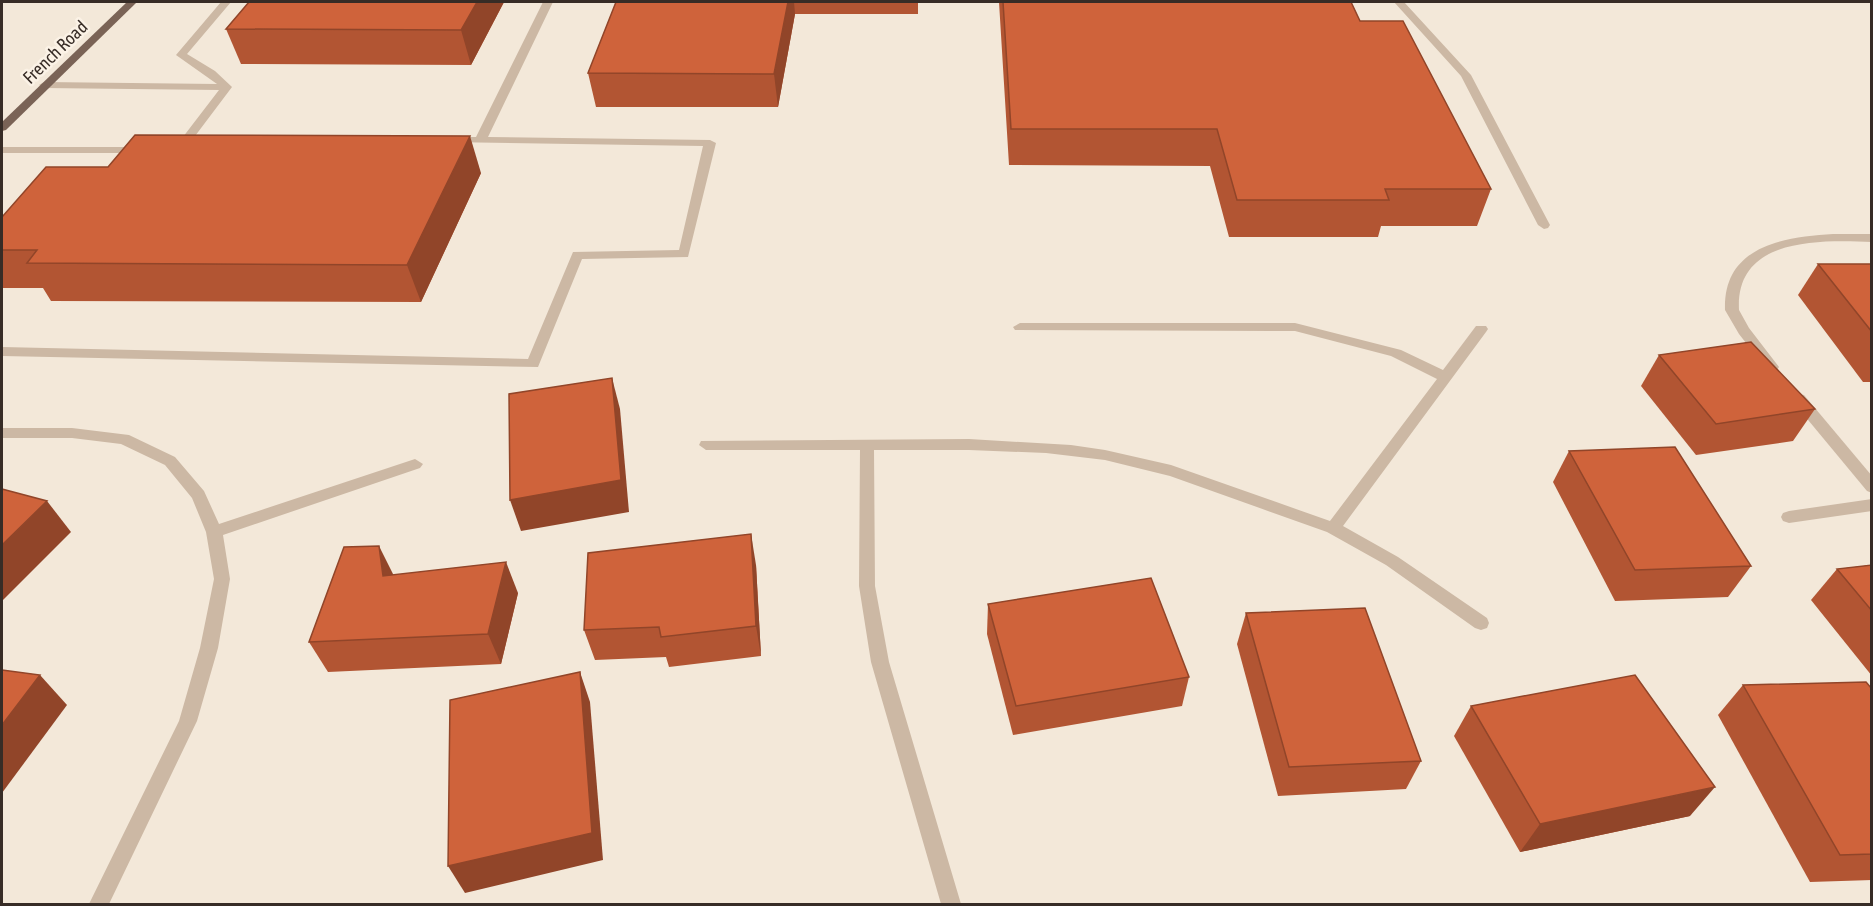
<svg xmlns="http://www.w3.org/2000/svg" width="1873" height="906" font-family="'Asap Condensed',sans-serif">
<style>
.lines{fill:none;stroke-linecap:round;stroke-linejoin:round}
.minor{fill:#ccb8a4;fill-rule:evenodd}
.major{fill:#7a6356;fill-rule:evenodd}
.wall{fill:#b25533}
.shaded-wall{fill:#914529}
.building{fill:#cf633b;stroke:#914529;stroke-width:1.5}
.labels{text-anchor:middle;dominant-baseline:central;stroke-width:5;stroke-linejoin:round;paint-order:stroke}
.far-street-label{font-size:18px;fill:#372c26;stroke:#fbf2e6}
</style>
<rect width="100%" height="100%" fill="#f3e8d9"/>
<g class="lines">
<g class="minor">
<polygon points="221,2 231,2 187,54 215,71 232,87 183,152 179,153 173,150 219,90 44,88 39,85 44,82 217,84 176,55"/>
<polygon points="543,2 553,2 488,137 710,140 716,143 688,257 582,259 538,367 2,356 2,347 528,359 573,252 679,250 703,146 446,142 446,138 450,137 476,137"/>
<polygon points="1394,2 1404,2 1471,75 1550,225 1548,228 1544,229 1538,225 1461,76"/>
<polygon points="2,147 143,147 149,150 143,153 2,153"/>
<path d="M1833,234H1872V242C1820,240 1735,237 1739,310L1749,328L1779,367L1777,370H1767L1739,334L1725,310C1723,246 1783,237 1833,234Z"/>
<polygon points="1020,323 1295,323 1401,350 1443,370 1476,326 1486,326 1488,329 1486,332 1343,526 1398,557 1487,618 1489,623 1487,628 1481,630 1475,628 1386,565 1327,532 1170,476 1105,460 1046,453 969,450 874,450 875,586 889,662 961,904 941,904 871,662 859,586 860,450 706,450 699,445 701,441 969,439 1071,445 1105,450 1171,465 1330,521 1437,379 1391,356 1295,331 1015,330 1013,327"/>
<polygon points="1799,394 1804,395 1872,476 1872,493 1867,491 1794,403 1792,399 1794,395"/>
<polygon points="2,428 72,428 129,435 175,457 204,491 219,524 415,459 423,464 420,468 223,535 230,579 218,648 197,721 109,904 89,904 179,721 200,648 214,579 206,532 192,498 165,465 121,444 72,438 2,438"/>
<polygon points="1872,499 1872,511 1789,523 1783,521 1781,517 1783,513 1789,511"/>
</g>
<polygon class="major" points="127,2 137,2 6,130 2,131 2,122"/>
</g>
<g class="wall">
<polygon points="249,2 504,2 471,65 241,64 226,29"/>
<polygon points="616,2 918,2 918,14 795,14 778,107 596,107 588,73"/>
<polygon points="999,2 1351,2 1360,21 1491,189 1477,226 1381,226 1378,237 1229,237 1210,166 1009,165"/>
<polygon points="481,173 421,302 51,301 43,288 2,288 2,217"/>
<polygon points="1818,264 1872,264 1872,382 1863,382 1798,295"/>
<polygon points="1659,355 1815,409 1793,441 1696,455 1641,386"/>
<polygon points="1569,451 1751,566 1728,597 1615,601 1553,482"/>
<polygon points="756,565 761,656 669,667 666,657 595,660 584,630"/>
<polygon points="1872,565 1872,676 1811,600 1837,569"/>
<polygon points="393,575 518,593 501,664 328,672 309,642"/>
<polygon points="988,604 1189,677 1182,706 1013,735 987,634"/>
<polygon points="1246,613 1421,761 1406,789 1278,796 1237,644"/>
<polygon points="1743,685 1872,689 1872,880 1810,882 1718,715"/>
<polygon points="1471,706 1690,816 1520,852 1454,736"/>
</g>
<g class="shaded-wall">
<polygon points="477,2 504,2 471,65 461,30"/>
<polygon points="788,2 794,2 795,14 778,107 774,74"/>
<polygon points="470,136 481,173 421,302 407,265"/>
<polygon points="612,378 620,409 629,512 521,531 510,500"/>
<polygon points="47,501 71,532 2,601 2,545"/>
<polygon points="751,534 756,565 761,656 756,626"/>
<polygon points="379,546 394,576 383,576"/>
<polygon points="506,562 518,593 501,664 488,634"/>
<polygon points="580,672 590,702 603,860 465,893 448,866"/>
<polygon points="40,675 67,705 2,793 2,725"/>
<polygon points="1715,787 1690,816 1520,852 1540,824"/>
</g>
<g class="building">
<polygon points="249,2 477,2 461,30 226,29"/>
<polygon points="616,2 788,2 774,74 588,73"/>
<polygon points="1003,2 1351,2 1360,21 1403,21 1491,189 1385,189 1389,200 1237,200 1217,129 1011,129"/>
<polygon points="135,135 470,136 407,265 27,263 37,250 2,250 2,217 46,167 108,167"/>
<polygon points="1818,264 1872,264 1872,332"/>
<polygon points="1751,342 1815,409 1716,424 1659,355"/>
<polygon points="612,378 621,480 510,500 509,394"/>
<polygon points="1675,447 1751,566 1635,570 1569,451"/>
<polygon points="2,489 47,501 2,545"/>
<polygon points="751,534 756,626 661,637 659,627 584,630 588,553"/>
<polygon points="379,546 383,576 506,562 488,634 309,642 344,547"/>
<polygon points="1872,565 1872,611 1837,569"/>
<polygon points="1151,578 1189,677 1016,706 988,604"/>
<polygon points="1365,608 1421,761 1289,767 1246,613"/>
<polygon points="2,670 40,675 2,725"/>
<polygon points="580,672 592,833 448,866 450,700"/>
<polygon points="1635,675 1715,787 1540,824 1471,706"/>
<polygon points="1866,682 1872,689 1872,854 1840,855 1743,685"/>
</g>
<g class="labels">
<g class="far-street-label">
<text transform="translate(55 52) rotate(-44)">French Road</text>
</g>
</g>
<rect width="1873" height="906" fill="none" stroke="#372c26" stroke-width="6"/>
</svg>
